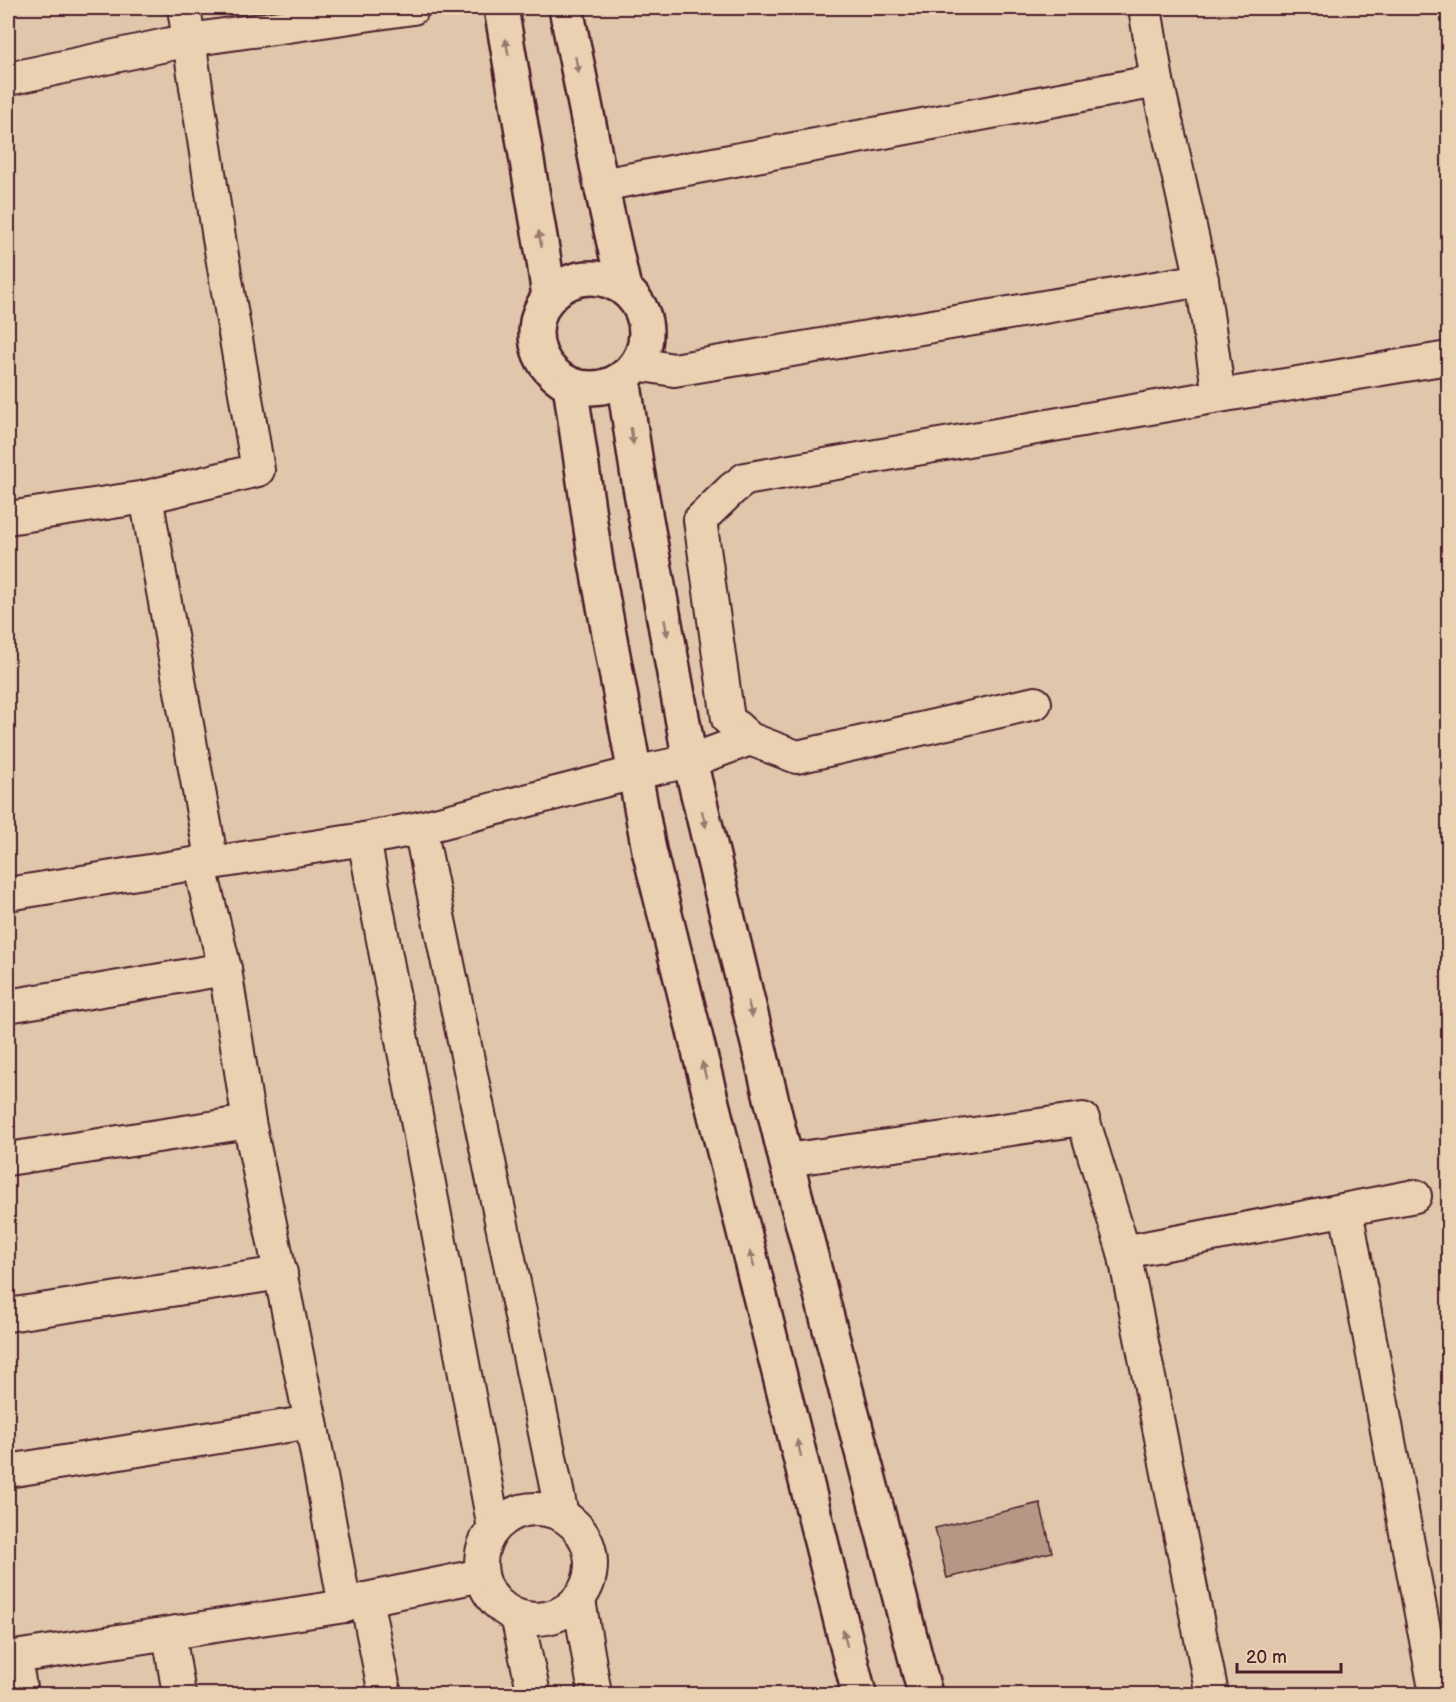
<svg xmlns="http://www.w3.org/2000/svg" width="1456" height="1702" font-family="'Balsamiq Sans',sans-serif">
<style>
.building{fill:#b69786;stroke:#4a1f2b;stroke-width:1.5}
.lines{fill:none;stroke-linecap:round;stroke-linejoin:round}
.minor-casing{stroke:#4a1f2b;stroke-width:36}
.secondary-casing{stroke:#4a1f2b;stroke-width:38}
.minor{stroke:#ead1b2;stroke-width:32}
.secondary{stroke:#ead1b2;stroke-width:33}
.oneway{fill:#9a786e}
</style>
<rect width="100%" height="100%" fill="#e0c6aa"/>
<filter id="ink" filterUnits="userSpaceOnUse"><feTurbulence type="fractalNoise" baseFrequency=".0167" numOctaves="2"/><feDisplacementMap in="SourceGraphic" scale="12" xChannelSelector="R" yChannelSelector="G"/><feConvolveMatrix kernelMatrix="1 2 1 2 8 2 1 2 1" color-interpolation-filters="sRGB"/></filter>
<g filter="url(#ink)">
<polygon class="building" points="1040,1503 1052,1552 947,1578 935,1528"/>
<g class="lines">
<g class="minor-casing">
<g id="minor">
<polyline points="1145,8 1157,81 1202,280 1219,396"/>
<polyline points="8,79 189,40 413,8"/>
<polyline points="601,185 1157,81"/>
<polyline points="637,364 674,370 1202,280"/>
<polyline points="146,497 212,863"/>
<polyline points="8,518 146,497 258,470 219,238 184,8"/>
<polyline points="1035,703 797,757 750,739 728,719 700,520 732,489 745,479 1219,396 1448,358"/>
<polyline points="420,828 562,1515"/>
<polyline points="364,839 494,1528"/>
<polyline points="199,863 225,969 249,1122 311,1422 345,1606"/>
<polyline points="8,894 199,863 212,863 364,839 420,828 634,773 690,761 750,739"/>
<polyline points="8,1006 225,969"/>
<polyline points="8,1159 249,1122"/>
<polyline points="786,1160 1083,1119 1124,1252 1212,1694"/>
<polyline points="1346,1210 1436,1694"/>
<polyline points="1124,1252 1415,1196"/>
<polyline points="8,1315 281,1273"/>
<polyline points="8,1471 311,1422"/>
<circle cx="536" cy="1564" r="55"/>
<polyline points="366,1599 385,1694"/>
<polyline points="579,1600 595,1694"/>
<polyline points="517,1616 534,1694"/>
<polyline points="169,1634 179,1694"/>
<polyline points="15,1657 21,1694"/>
<polyline points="8,1658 345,1606 366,1599 482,1575"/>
</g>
</g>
<g class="secondary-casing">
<g id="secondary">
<polyline points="501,8 544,261 549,297"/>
<polyline points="566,8 601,185 624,288"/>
<circle cx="591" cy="333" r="55"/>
<polyline points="623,378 637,470 690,761 786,1160 925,1694"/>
<polyline points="570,385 596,563 649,850 859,1694"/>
</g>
</g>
<use href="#minor" class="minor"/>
<use href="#secondary" class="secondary"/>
</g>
<defs><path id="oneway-solid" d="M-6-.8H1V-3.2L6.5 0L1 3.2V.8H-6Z" transform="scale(1.5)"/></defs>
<g class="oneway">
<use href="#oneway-solid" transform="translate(507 47) rotate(-100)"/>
<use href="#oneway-solid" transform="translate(577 65) rotate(79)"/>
<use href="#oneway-solid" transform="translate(540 239) rotate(-100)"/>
<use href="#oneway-solid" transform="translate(632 436) rotate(81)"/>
<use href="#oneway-solid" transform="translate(666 628) rotate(80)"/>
<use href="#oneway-solid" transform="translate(704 819) rotate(76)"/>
<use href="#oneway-solid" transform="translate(750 1009) rotate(76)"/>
<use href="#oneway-solid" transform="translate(704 1070) rotate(-104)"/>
<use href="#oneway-solid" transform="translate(752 1259) rotate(-104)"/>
<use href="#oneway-solid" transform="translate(799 1448) rotate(-104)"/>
<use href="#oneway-solid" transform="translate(845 1638) rotate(-104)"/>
</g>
</g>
<rect width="1456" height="1702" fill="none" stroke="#ead1b2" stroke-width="30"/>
<rect x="15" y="15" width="1426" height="1672" fill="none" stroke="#4a1f2b" stroke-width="2" filter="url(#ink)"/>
<path d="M1237 1663v9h104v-9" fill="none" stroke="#4a1f2b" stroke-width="3"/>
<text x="1246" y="1663" font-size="18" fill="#4a1f2b" stroke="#ead1b2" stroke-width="4.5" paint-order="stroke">20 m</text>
</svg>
